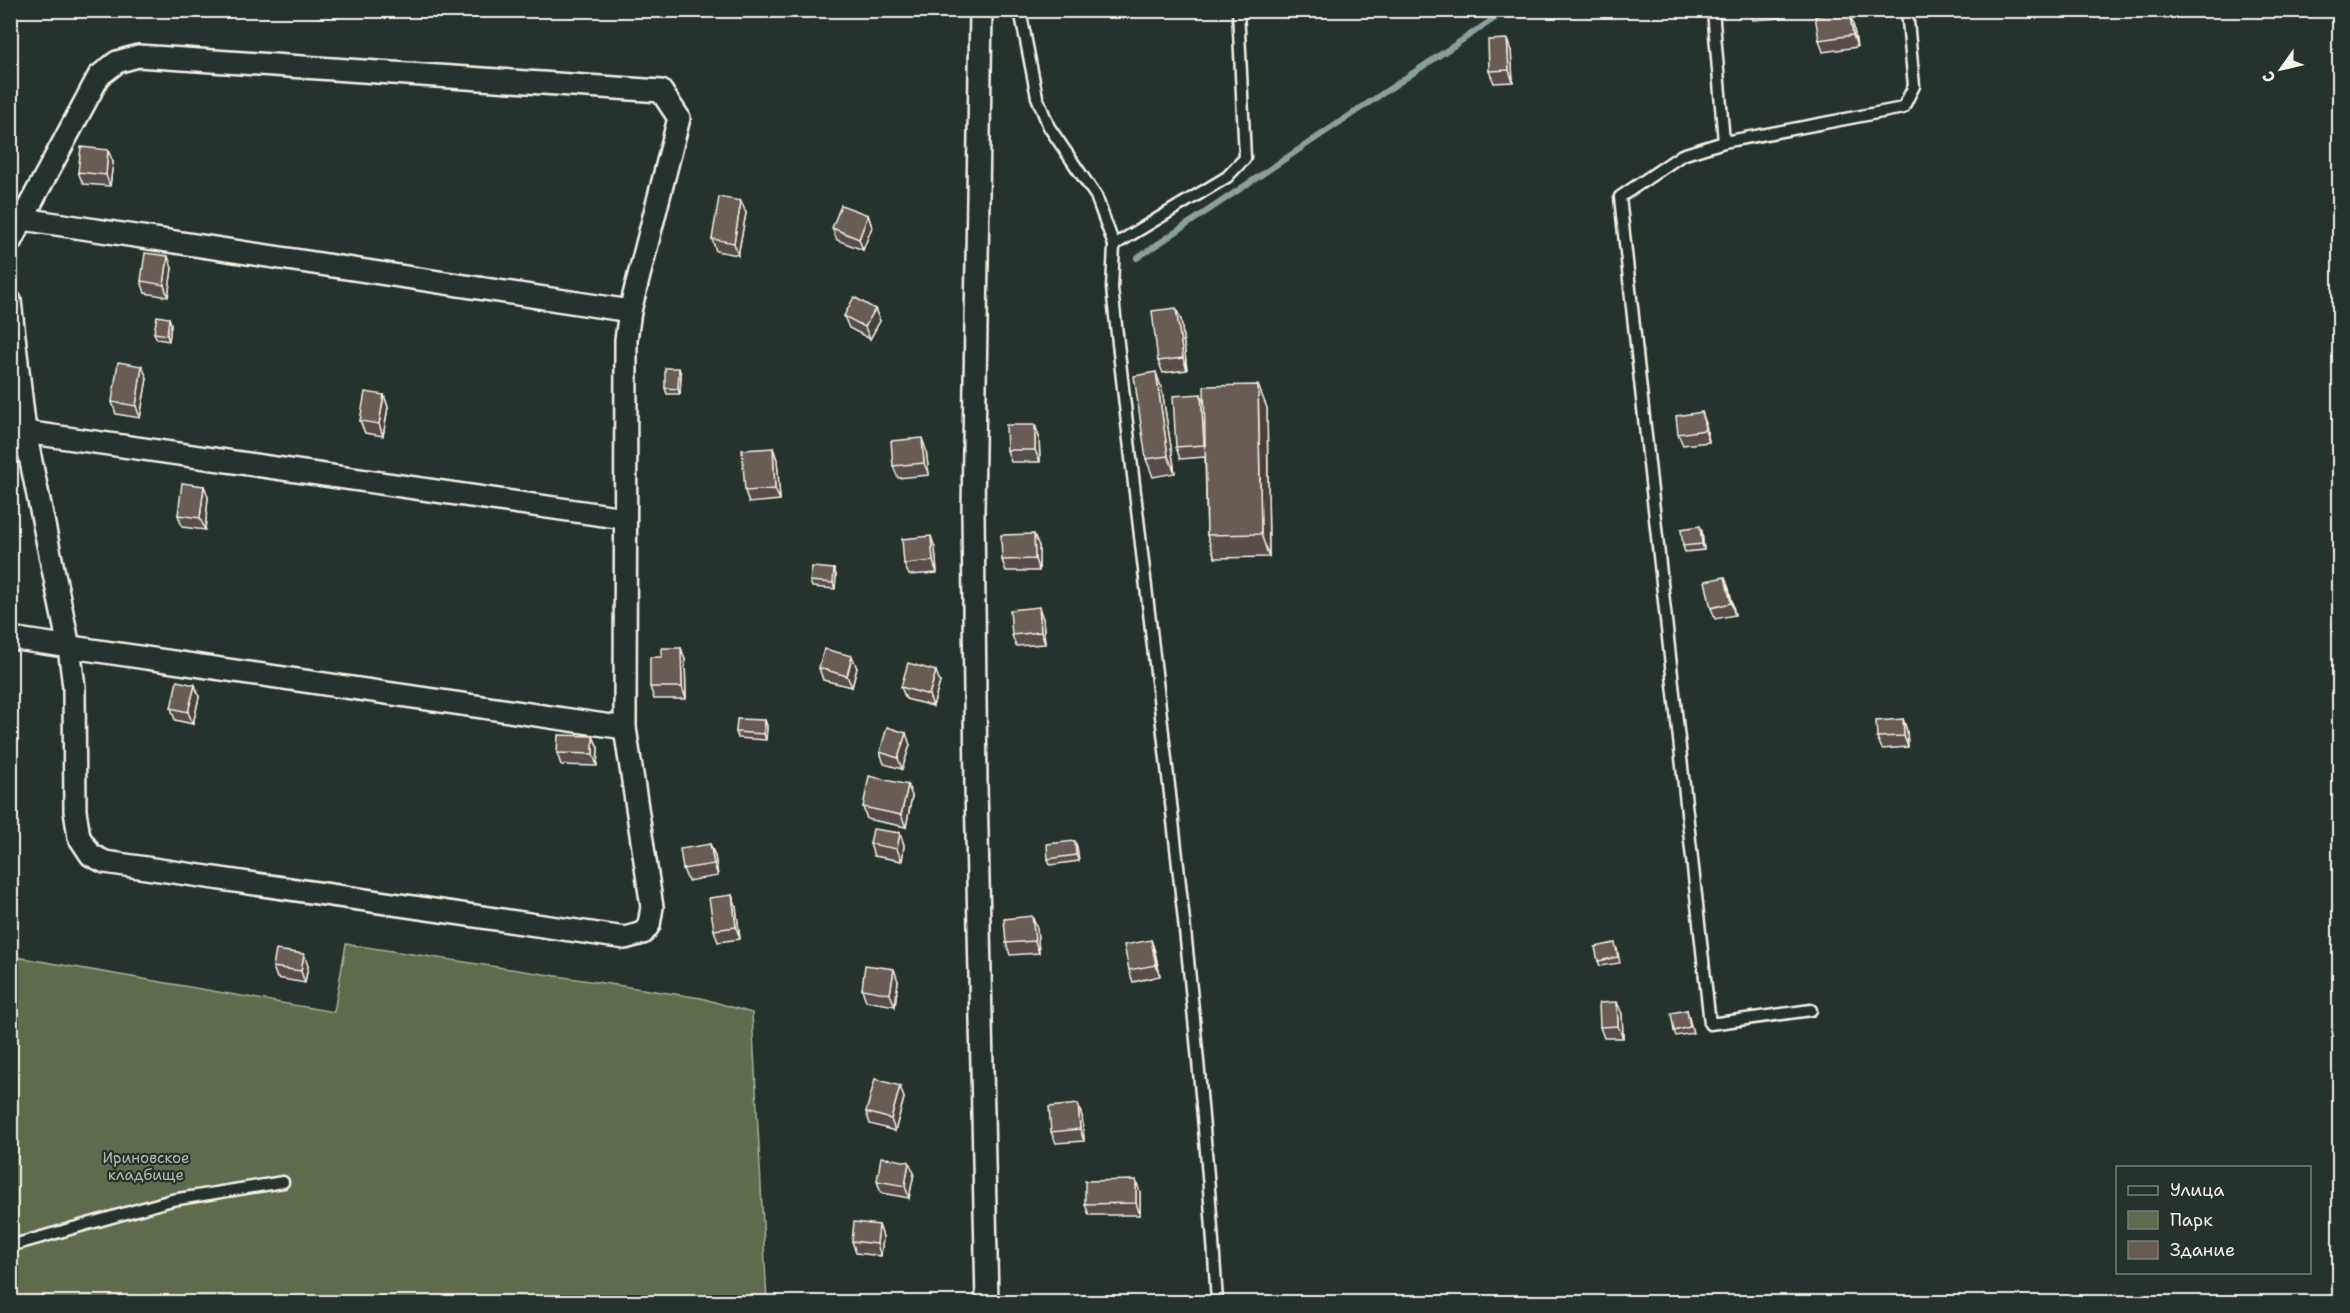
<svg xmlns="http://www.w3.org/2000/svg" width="2350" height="1313" font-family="'Shantell Sans',sans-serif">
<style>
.green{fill:#5c6c4e;stroke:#a8ae9b;stroke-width:1.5}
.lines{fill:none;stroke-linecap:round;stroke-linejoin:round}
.stream{stroke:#8b9f9c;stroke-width:6}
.service-casing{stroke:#f4f1e8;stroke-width:15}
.minor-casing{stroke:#f4f1e8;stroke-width:26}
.service{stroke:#26332d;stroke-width:10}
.minor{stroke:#26332d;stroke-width:21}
.wall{fill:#594e48;stroke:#f4f1e8;stroke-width:1.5}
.shaded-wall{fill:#48403b;stroke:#f4f1e8;stroke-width:1.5}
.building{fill:#675b54;stroke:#f4f1e8;stroke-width:1.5}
.labels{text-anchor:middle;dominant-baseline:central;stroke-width:4.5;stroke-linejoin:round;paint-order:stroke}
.park-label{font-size:15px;fill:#b7bcaa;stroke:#26332d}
</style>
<rect width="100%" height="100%" fill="#26332d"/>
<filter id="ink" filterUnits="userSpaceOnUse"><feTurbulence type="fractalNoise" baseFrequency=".0167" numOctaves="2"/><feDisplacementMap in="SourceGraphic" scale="12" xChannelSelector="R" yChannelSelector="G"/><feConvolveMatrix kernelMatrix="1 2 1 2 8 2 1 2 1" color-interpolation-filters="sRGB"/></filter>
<g filter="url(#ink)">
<polygon class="green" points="346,944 701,998 752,1013 767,1302 11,1302 10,956 334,1012"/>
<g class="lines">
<polyline class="stream" points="1137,258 1507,10"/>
<g class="service-casing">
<g id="service">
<path d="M1020,10L1037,97L1049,127L1096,196L1114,245L1112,288C1148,626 1196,963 1217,1302"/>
<polyline points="1713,10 1724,142"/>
<polyline points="1114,245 1227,177 1245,158 1238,10"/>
<polyline points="1811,1010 1710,1024 1620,197 1682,155 1724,142 1903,108 1914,86 1907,10"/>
<polyline points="10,1246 172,1200 283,1182"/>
</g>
</g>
<g class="minor-casing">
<g id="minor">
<polyline points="981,10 973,511 976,786 987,1302"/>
<polyline points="10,242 99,76 117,62 138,56 661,91 679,118 630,311 23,219"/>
<polyline points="10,301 25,432 69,647 74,687 75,811 79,837 91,855 105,862 625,938 643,933 649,925 652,907 625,728 626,340 630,311"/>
<polyline points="25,432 624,518"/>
<polyline points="10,638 625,728"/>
</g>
</g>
<use href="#service" class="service"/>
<use href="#minor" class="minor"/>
</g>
<g class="wall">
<polygon points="1750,10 1780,10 1781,18 1753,20"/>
<polygon points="1853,23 1857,47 1823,52 1819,40"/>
<polygon points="1511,51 1513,82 1494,83 1489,71"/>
<polygon points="113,162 110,186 83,184 78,172"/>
<polygon points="746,213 738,255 716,251 712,239"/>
<polygon points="868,215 872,227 863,250 837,240 832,228"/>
<polygon points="172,268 168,297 145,293 141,281"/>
<polygon points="875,309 880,321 870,339 849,328 844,316"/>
<polygon points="169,318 171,324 169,341 157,339 154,333"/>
<polygon points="1181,320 1187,370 1163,373 1158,361"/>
<polygon points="681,374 680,394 667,394 665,388"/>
<polygon points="147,378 140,418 116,414 112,402"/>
<polygon points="1162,390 1175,473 1153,477 1146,459"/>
<polygon points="384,395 388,407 383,436 365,433 360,421"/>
<polygon points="1205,404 1267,408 1269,557 1215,558 1207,535 1205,457 1180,459 1176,447"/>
<polygon points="1702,412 1706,424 1709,442 1683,445 1678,434"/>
<polygon points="1035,425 1039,437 1040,462 1011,462 1007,450"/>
<polygon points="773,448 777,460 780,500 749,503 745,491"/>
<polygon points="926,450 929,475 898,478 893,466"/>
<polygon points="204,486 208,497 205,530 182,527 178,515"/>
<polygon points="1702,532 1704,550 1685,552 1683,546"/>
<polygon points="1039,546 1039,571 1006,571 1002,560"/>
<polygon points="935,548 937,573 909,575 904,564"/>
<polygon points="834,569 836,575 835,589 812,587 810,581"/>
<polygon points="1729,589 1735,615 1715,619 1711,608"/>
<polygon points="1043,619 1045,644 1016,646 1012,635"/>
<polygon points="681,648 685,660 686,699 654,699 650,687 662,657"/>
<polygon points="819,668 857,668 852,687 823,680"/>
<polygon points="940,682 933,706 906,699 901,687"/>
<polygon points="195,685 199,697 193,724 175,720 171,708"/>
<polygon points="1903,719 1907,731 1908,747 1882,749 1877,737"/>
<polygon points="765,720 767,726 766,740 738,738 736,732"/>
<polygon points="593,736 598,748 597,766 561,765 557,753"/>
<polygon points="910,745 902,769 884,764 880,752"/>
<polygon points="912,796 906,827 867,819 863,807"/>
<polygon points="900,833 904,845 902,861 874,856 870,844"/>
<polygon points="710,844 715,856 718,876 688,881 683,869"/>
<polygon points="1077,847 1079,861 1050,865 1048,859"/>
<polygon points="732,895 736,907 740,939 718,942 714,930"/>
<polygon points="1037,928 1039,953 1010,955 1006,943"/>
<polygon points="1151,940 1155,952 1160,976 1133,982 1129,970"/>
<polygon points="1617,949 1620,963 1600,966 1598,961"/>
<polygon points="308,966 305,983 277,978 273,967"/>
<polygon points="898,981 895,1006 866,1001 862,989"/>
<polygon points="1687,1010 1693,1033 1676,1036 1674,1031"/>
<polygon points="1622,1014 1623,1038 1604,1038 1600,1027"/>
<polygon points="904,1098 895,1131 870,1124 866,1112"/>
<polygon points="1082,1116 1084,1141 1056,1143 1051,1132"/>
<polygon points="914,1173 909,1198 881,1193 877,1181"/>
<polygon points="1140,1192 1140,1215 1089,1215 1085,1204"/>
<polygon points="879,1225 883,1237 881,1256 856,1253 852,1241"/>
</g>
<g class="shaded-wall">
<polygon points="1849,11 1853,23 1857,47 1853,35"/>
<polygon points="1507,39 1511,51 1513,82 1509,70"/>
<polygon points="108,150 113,162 110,186 106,175"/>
<polygon points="741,201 746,213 738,255 734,243"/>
<polygon points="868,215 872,227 863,250 859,239"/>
<polygon points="168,256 172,268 168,297 164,285"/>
<polygon points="1176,308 1181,320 1187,370 1183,358"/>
<polygon points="875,309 880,321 870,339 865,327"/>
<polygon points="169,318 171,324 169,341 167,335"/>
<polygon points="142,366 147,378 140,418 136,406"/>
<polygon points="679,368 681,374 680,394 678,389"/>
<polygon points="1156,372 1162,390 1175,473 1168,456"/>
<polygon points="1258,385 1267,408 1269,557 1261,534"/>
<polygon points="1201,394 1205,406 1209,457 1204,445"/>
<polygon points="384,395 388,407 383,436 379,424"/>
<polygon points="1702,412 1706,424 1709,442 1705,430"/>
<polygon points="1035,425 1039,437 1040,462 1035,450"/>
<polygon points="922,438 926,450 929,475 924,463"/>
<polygon points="773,448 777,460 780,500 775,489"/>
<polygon points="204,486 208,497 205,530 200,518"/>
<polygon points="1700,526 1702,532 1704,550 1702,544"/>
<polygon points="1034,534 1039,546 1039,571 1035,559"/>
<polygon points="931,536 935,548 937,573 933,561"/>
<polygon points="834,569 836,575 835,589 833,583"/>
<polygon points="1725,577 1729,589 1735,615 1731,603"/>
<polygon points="1039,607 1043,619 1045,644 1041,632"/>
<polygon points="681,648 685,660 686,699 682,687"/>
<polygon points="852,656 857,668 852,687 847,676"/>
<polygon points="936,671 940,682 933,706 929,695"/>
<polygon points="195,685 199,697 193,724 188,712"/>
<polygon points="1903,719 1907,731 1908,747 1904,736"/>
<polygon points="765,720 767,726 766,740 764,734"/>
<polygon points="906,733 910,745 902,769 898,758"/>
<polygon points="593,736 598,748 597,766 593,754"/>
<polygon points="908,785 912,796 906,827 901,815"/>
<polygon points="900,833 904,845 902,861 897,849"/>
<polygon points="1075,841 1077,847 1079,861 1076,855"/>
<polygon points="710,844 715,856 718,876 714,864"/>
<polygon points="732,895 736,907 740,939 736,927"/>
<polygon points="1032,916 1037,928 1039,953 1035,941"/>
<polygon points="1151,940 1155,952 1160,976 1156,965"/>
<polygon points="304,954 308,966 305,983 301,971"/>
<polygon points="894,969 898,981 895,1006 890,994"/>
<polygon points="1617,1002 1622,1014 1623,1038 1618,1026"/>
<polygon points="900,1086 904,1098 895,1131 891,1119"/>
<polygon points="1078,1104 1082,1116 1084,1141 1080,1129"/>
<polygon points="909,1162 914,1173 909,1198 905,1186"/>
<polygon points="1136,1180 1140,1192 1140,1215 1136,1203"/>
<polygon points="879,1225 883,1237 881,1256 877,1244"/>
</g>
<g class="building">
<polygon points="1849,11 1853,35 1819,40 1815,16"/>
<polygon points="1507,39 1509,70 1489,71 1488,40"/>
<polygon points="81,147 108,150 106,175 78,172"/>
<polygon points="719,197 741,201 734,243 712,239"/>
<polygon points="841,205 868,215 859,239 832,228"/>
<polygon points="145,253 168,256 164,285 141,281"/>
<polygon points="854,297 875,309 865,327 844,316"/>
<polygon points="1176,308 1183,358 1158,361 1152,311"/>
<polygon points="157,316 169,318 167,335 154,333"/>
<polygon points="118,362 142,366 136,406 112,402"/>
<polygon points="665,368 679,368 678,389 665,388"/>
<polygon points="1156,372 1168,456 1146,459 1134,376"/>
<polygon points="1258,385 1261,534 1207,535 1204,386"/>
<polygon points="365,392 384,395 379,424 360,421"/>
<polygon points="1201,394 1204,445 1176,447 1173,396"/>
<polygon points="1702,412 1705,430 1678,434 1676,416"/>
<polygon points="1006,425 1035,425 1035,450 1007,450"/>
<polygon points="922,438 924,463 893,466 891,441"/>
<polygon points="773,448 775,489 745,491 742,450"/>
<polygon points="182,483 204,486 200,518 178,515"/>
<polygon points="1700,526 1702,544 1683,546 1681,529"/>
<polygon points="1034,534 1035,559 1002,560 1001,535"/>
<polygon points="931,536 933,561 904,564 902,539"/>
<polygon points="812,567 834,569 833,583 810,581"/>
<polygon points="1725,577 1731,603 1711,608 1705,581"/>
<polygon points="1039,607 1041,632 1012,635 1010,610"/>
<polygon points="662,648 681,648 682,687 650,687 650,657 662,657"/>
<polygon points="824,649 852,656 847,676 819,668"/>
<polygon points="908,663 936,671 929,695 901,687"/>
<polygon points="177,681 195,685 188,712 171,708"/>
<polygon points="737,719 765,720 764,734 736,732"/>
<polygon points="1903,719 1904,736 1877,737 1876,721"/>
<polygon points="887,727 906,733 898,758 880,752"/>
<polygon points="558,735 593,736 593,754 557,753"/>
<polygon points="869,776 908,785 901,815 863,807"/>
<polygon points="873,829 900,833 897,849 870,844"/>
<polygon points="1075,841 1076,855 1048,859 1047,844"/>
<polygon points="710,844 714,864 683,869 680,849"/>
<polygon points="732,895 736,927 714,930 709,898"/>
<polygon points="1032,916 1035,941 1006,943 1004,919"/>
<polygon points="1151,940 1156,965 1129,970 1124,945"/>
<polygon points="1615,943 1618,957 1598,961 1595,947"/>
<polygon points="276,950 304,954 301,971 273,967"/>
<polygon points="865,965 894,969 890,994 862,989"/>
<polygon points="1617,1002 1618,1026 1600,1027 1599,1003"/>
<polygon points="1687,1010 1690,1027 1674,1031 1671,1013"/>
<polygon points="875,1079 900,1086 891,1119 866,1112"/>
<polygon points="1078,1104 1080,1129 1051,1132 1049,1107"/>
<polygon points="881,1157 909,1162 905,1186 877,1181"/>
<polygon points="1136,1180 1136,1203 1085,1204 1085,1181"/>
<polygon points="854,1222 879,1225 877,1244 852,1241"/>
</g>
</g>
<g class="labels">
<g class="park-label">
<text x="146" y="1158">Ириновское<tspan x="146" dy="17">кладбище</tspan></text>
</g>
</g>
<rect width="2350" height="1313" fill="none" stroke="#26332d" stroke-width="36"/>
<rect x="18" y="18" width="2314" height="1277" fill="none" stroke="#f4f1e8" stroke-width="2" filter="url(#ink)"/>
<rect x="2116" y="1166" width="195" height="108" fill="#26332d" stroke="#787f78" stroke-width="1.5"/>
<rect x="2128" y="1186" width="30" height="9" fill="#26332d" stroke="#787f78" stroke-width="1.5"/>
<text x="2170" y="1196" font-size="18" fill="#f4f1e8">Улица</text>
<rect x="2128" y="1211" width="30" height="18" fill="#5c6c4e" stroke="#787f78" stroke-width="1.5"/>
<text x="2170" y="1226" font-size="18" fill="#f4f1e8">Парк</text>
<rect x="2128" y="1241" width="30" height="18" fill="#675b54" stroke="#787f78" stroke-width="1.5"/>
<text x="2170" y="1256" font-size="18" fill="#f4f1e8">Здание</text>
<g transform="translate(2281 69) rotate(236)" stroke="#26332d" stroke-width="4.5" paint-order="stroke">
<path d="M0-4.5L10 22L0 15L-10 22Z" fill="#f4f1e8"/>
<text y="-9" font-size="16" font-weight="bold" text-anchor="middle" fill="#f4f1e8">С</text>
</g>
</svg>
